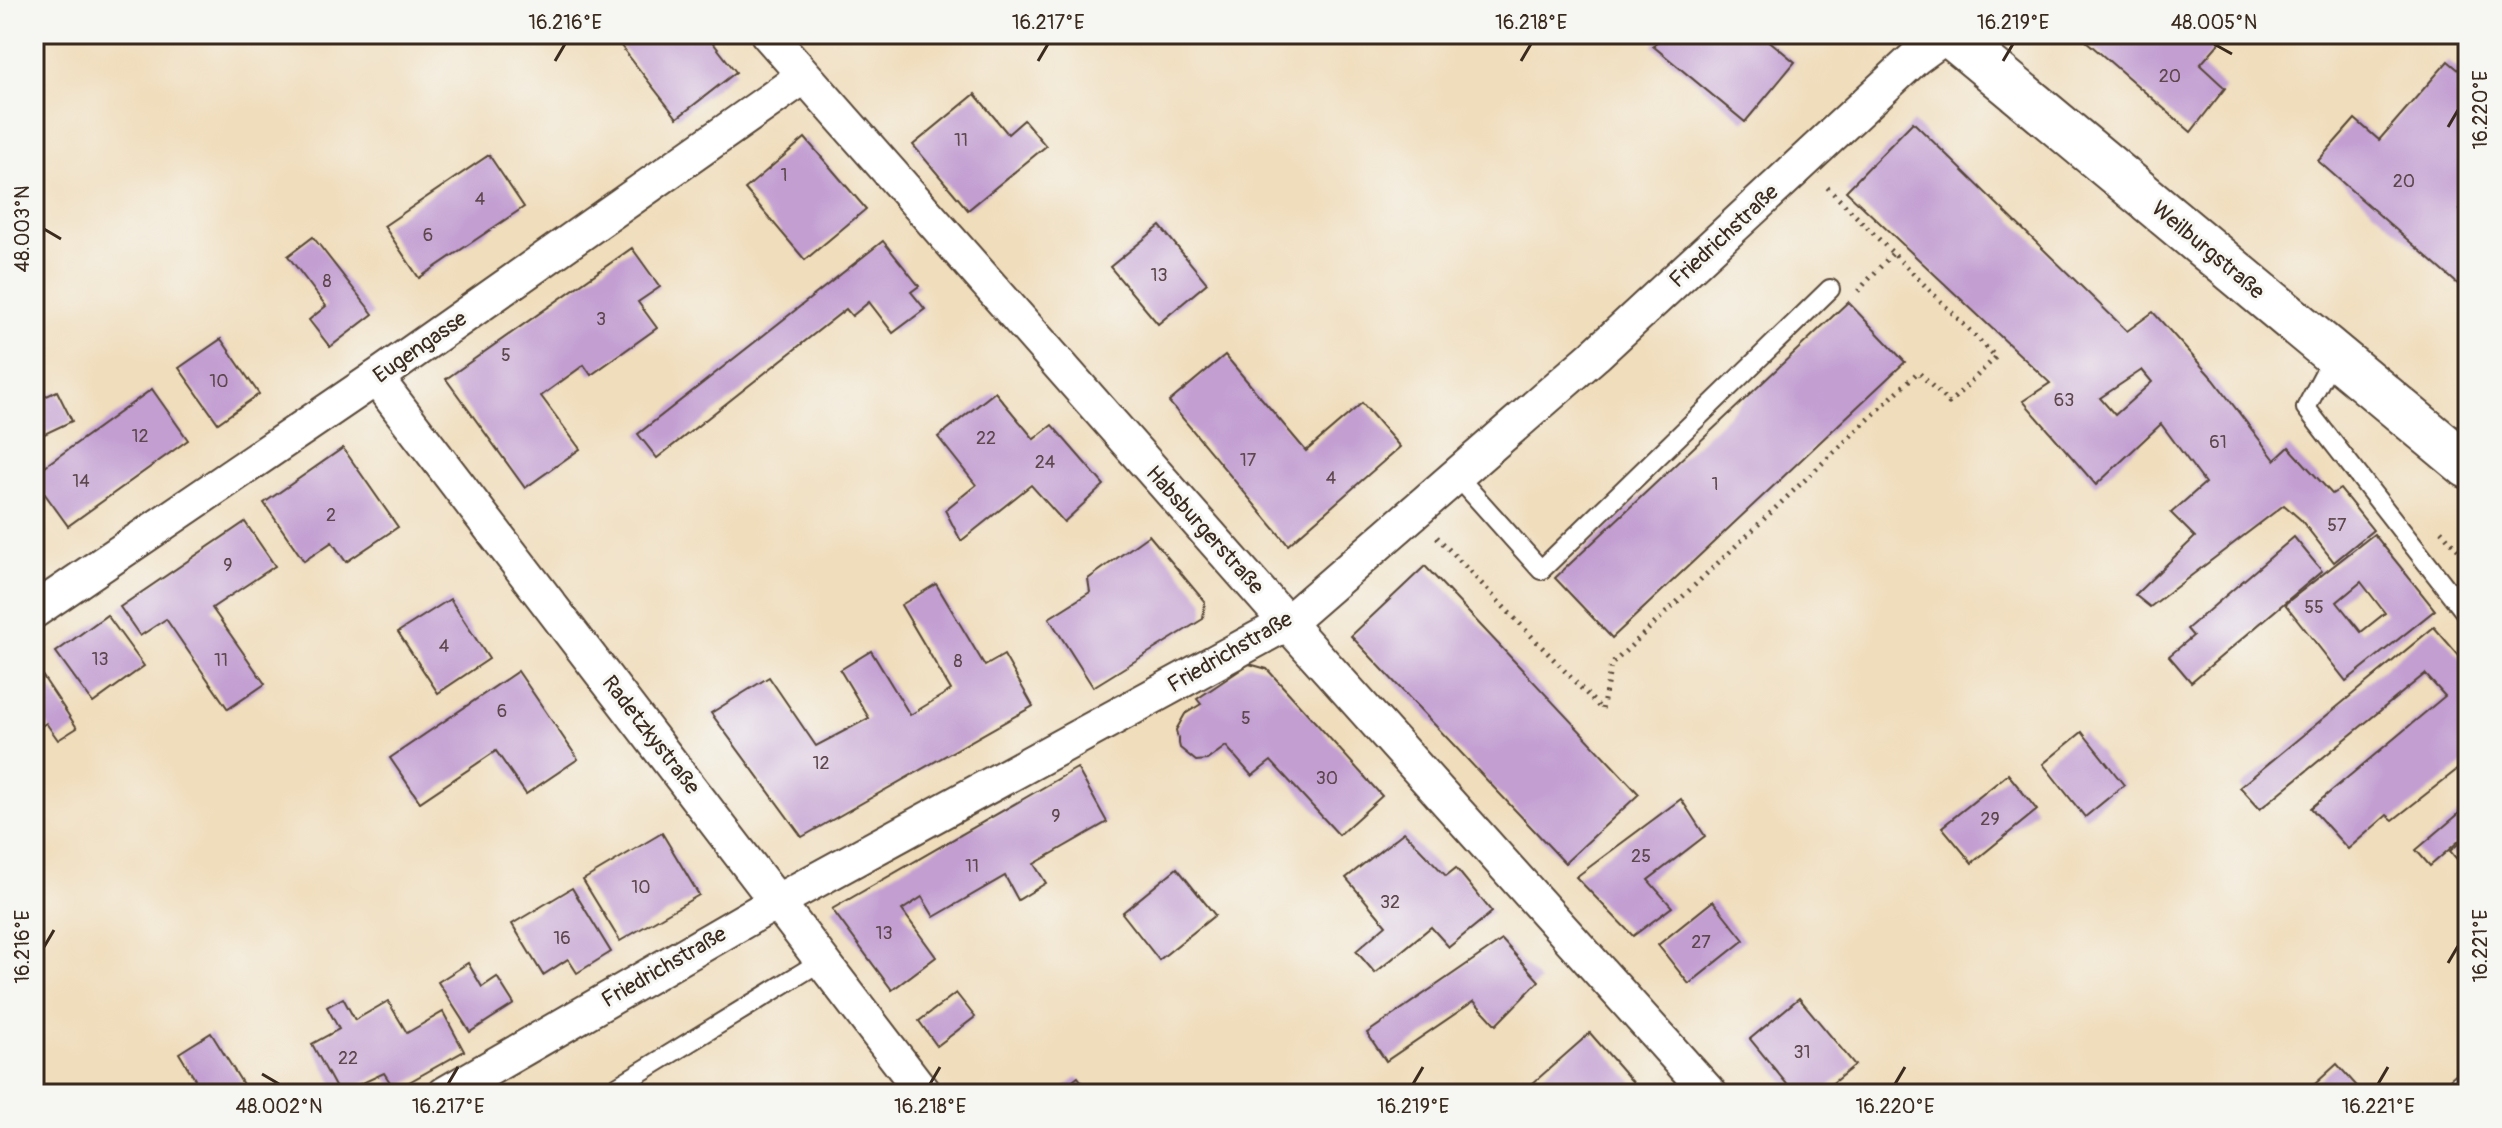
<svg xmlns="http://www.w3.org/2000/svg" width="2502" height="1128" font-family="Pangolin,sans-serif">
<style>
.building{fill:#c29ed1;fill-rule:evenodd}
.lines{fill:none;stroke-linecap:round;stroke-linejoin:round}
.service-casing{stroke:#564536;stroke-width:22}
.minor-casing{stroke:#564536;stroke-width:38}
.tertiary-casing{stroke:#564536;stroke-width:48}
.path{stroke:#564536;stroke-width:5;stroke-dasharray:2 6;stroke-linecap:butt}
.service{stroke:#fff;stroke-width:18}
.minor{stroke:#fff;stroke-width:34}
.tertiary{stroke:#fff;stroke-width:44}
.ticks{fill:none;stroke:#3b2a1e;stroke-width:3}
.labels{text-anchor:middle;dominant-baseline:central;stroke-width:6;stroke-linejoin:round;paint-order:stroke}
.number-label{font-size:18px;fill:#5d474b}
.street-label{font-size:22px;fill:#3b2a1e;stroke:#f6f6f2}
.neatline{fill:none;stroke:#3b2a1e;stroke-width:3}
.ticks-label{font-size:20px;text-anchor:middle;fill:#3b2a1e}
</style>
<rect width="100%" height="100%" fill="#f6f6f2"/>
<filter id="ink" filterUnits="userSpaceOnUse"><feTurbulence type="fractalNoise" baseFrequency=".0125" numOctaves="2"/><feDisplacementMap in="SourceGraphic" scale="16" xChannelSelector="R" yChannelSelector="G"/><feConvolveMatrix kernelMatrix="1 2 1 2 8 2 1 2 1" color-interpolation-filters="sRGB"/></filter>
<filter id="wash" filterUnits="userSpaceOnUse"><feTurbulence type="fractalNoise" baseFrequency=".006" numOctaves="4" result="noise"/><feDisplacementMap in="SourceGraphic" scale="32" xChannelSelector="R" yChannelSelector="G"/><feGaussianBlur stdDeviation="1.8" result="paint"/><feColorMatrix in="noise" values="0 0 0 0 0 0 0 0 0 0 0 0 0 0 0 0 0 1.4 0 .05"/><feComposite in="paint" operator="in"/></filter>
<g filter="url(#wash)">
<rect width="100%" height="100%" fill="#f0ddbc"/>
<g id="blocks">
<g class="building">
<polygon points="618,34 706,34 736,72 677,118 614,37"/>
<polygon points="1663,34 1761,34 1795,62 1745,122 1653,46"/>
<polygon points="2078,34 2227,34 2200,65 2225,88 2191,132"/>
<polygon points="2448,61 2468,78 2468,201 2460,210 2468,217 2468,293 2318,161 2355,119 2379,140"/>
<polygon points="975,94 1008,134 1024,120 1046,146 968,210 913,145"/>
<path d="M1913,122L2127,331L2153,312L2214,380L2275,460L2289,447L2332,494L2340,489L2373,530L2334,562L2301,520L2284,505L2150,607L2135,595L2195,537L2171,513L2205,483L2161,424L2096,485L2023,401L2050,383L1846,191ZM2142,370L2152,382L2115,415L2100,398Z"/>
<polygon points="805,138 866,209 805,260 745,189"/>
<polygon points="489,155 524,207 419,278 384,226"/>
<polygon points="1160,226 1207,283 1158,324 1110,267"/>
<polygon points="313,237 373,314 330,347 309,320 326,306 288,256"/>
<polygon points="883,241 919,286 911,292 925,309 893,333 869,302 852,316 846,309 657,458 638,434"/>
<polygon points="632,248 660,287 638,302 657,328 591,375 584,365 541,396 580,449 525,488 446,379"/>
<polygon points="1848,302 1905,362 1612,638 1555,578"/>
<polygon points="221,339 259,394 218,423 179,368"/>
<polygon points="1225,355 1306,451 1362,403 1400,447 1288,545 1169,402"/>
<polygon points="152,389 188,440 68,526 34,479 34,474"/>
<polygon points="57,391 72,421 34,439 34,402"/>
<polygon points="995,392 1034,439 1052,425 1104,485 1064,522 1031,485 961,541 945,510 976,485 938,437"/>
<polygon points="343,448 398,527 346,562 332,542 304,561 264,503"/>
<polygon points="245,522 275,566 212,608 265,684 228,709 166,619 140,636 120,607"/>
<path d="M2374,534L2435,610L2346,681L2285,604ZM2361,582L2385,613L2361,632L2337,602Z"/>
<polygon points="1149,535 1205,602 1203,619 1093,687 1049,618 1090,592 1088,579"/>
<polygon points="2294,537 2322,571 2191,682 2169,656 2193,636 2187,629"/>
<polygon points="1425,566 1639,794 1565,863 1351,636"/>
<polygon points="936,584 985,666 1004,655 1033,706 802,837 711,713 769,677 816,746 869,718 840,670 871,651 910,715 951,690 901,605"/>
<polygon points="450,599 489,659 438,693 398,632"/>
<polygon points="107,615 144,666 93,703 56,652"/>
<polygon points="2434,627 2468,666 2468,761 2393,820 2387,815 2348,849 2311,808 2445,696 2425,674 2260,809 2240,787"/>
<polygon points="34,663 77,728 58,740 46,723 34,731"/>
<polygon points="1249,664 1267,669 1382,796 1339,835 1271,761 1252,776 1226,746 1207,760 1196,761 1180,748 1176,730 1185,714 1201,704 1197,699"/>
<polygon points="518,671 578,759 526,794 496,751 420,802 390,758"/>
<polygon points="2082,732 2124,785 2085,817 2043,764"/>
<polygon points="1077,768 1107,822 1034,864 1046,883 1018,900 1005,876 934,917 922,897 902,910 936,957 892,990 832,909"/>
<polygon points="2008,774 2037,810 1972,863 1942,827"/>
<polygon points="1681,799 1705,836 1648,880 1672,907 1633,936 1576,877"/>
<polygon points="2468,806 2468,833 2430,866 2416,850"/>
<polygon points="1404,832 1446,876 1456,868 1492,912 1449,947 1431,927 1375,973 1356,951 1386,925 1346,878"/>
<polygon points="662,833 699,895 620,941 583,880"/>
<polygon points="2468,836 2468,872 2450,851"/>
<polygon points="1177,868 1215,915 1159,960 1122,913"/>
<polygon points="572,888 611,952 577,973 568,959 543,975 512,924"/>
<polygon points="1713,901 1744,940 1689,984 1658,945"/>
<polygon points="1502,940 1539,981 1496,1025 1474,1001 1386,1061 1367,1033"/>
<polygon points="468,963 482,987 497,977 514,1004 470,1032 438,982"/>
<polygon points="956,993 975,1017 937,1046 919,1021"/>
<polygon points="343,998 355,1020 388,1001 407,1033 443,1012 464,1051 395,1090 384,1073 339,1094 312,1044 339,1029 327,1007"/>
<polygon points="1799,998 1855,1065 1819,1094 1795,1094 1750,1039"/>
<polygon points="211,1033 249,1094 204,1094 179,1053"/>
<polygon points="1590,1033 1624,1072 1643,1094 1542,1094 1533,1083"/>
<polygon points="2337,1064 2364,1094 2304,1094"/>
<polygon points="1078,1077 1091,1094 1056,1094"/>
</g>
</g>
</g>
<g filter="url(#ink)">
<use href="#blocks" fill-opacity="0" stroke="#564536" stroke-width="2"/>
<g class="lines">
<g class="service-casing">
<g id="service">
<polyline points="2334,355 2306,408 2468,616"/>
<polyline points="1457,476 1541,570 1830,289"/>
<polyline points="605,1094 823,960"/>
</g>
</g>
<g class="minor-casing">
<g id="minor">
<polyline points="768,34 1287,623 1710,1094"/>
<polyline points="376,378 924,1094"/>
<polyline points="34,611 376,378 803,77"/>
<polyline points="445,1094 778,901 1287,623 1595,355 1915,58 1948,34"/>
<polyline points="2460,1094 2468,1087"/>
</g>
</g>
<g class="tertiary-casing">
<polyline id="tertiary" points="1949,34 2468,466"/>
</g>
<g class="path">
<polyline points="1858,291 1893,253"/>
<polyline points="2441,530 2468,561"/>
<polyline points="1437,537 1602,710 1611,665 1918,372 1949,403 1996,357 1826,186"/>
</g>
<use href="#service" class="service"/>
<use href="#minor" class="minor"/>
<use href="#tertiary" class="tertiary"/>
</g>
</g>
<path class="ticks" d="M2214,44L2232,54M555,61L565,44M1038,61L1048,44M1521,61L1531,44M2003,61L2013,44M2448,127L2458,110M44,229L61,239M44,947L54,930M2448,963L2458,946M262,1074L279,1084M448,1084L458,1067M930,1084L940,1067M1413,1084L1423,1067M1895,1084L1905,1067M2378,1084L2388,1067"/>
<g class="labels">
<g class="number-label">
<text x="2170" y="76">20</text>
<text x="961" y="140">11</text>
<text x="784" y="175">1</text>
<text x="2404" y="181">20</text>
<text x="480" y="199">4</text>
<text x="428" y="235">6</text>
<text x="1159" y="275">13</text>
<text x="327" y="281">8</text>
<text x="601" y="319">3</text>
<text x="506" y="355">5</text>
<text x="219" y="381">10</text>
<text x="2064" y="400">63</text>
<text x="140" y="436">12</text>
<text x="986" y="438">22</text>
<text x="2218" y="442">61</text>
<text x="1248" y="460">17</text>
<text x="1045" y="462">24</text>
<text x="1331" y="478">4</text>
<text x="81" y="481">14</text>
<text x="1715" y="484">1</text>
<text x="331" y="515">2</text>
<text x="2337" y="525">57</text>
<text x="228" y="565">9</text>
<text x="2314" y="607">55</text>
<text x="444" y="646">4</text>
<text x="100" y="659">13</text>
<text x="221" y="660">11</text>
<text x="958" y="661">8</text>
<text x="502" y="711">6</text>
<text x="1246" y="718">5</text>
<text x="821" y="763">12</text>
<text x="1327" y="778">30</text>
<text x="1056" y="816">9</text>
<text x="1990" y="819">29</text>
<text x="1641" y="856">25</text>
<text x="972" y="866">11</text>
<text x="641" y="887">10</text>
<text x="1390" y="902">32</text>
<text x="884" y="933">13</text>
<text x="562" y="938">16</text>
<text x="1701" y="942">27</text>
<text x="1802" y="1052">31</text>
<text x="348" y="1058">22</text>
</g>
<g class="street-label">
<text transform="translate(1724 236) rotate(-43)">Friedrichstraße</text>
<text transform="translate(2208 250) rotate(40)">Weilburgstraße</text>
<text transform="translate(420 347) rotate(-35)">Eugengasse</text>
<text transform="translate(1205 530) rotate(48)">Habsburgerstraße</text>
<text transform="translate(1230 652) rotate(-30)">Friedrichstraße</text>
<text transform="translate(651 735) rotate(52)">Radetzkystraße</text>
<text transform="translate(664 967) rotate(-30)">Friedrichstraße</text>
</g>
</g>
<rect width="2502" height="1128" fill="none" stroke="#f6f6f2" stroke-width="88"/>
<rect x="44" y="44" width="2414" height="1040" class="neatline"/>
<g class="ticks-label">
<text x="565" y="29">16.216°E</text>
<text x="1048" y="29">16.217°E</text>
<text x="1531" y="29">16.218°E</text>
<text x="2013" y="29">16.219°E</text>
<text x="2214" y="29">48.005°N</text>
<text transform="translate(2480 110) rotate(-90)" y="7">16.220°E</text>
<text transform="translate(22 229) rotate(-90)" y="7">48.003°N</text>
<text transform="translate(2480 946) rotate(-90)" y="7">16.221°E</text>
<text transform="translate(22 947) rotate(-90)" y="7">16.216°E</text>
<text x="279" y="1113">48.002°N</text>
<text x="448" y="1113">16.217°E</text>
<text x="930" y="1113">16.218°E</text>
<text x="1413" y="1113">16.219°E</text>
<text x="1895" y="1113">16.220°E</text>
<text x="2378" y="1113">16.221°E</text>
</g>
</svg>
